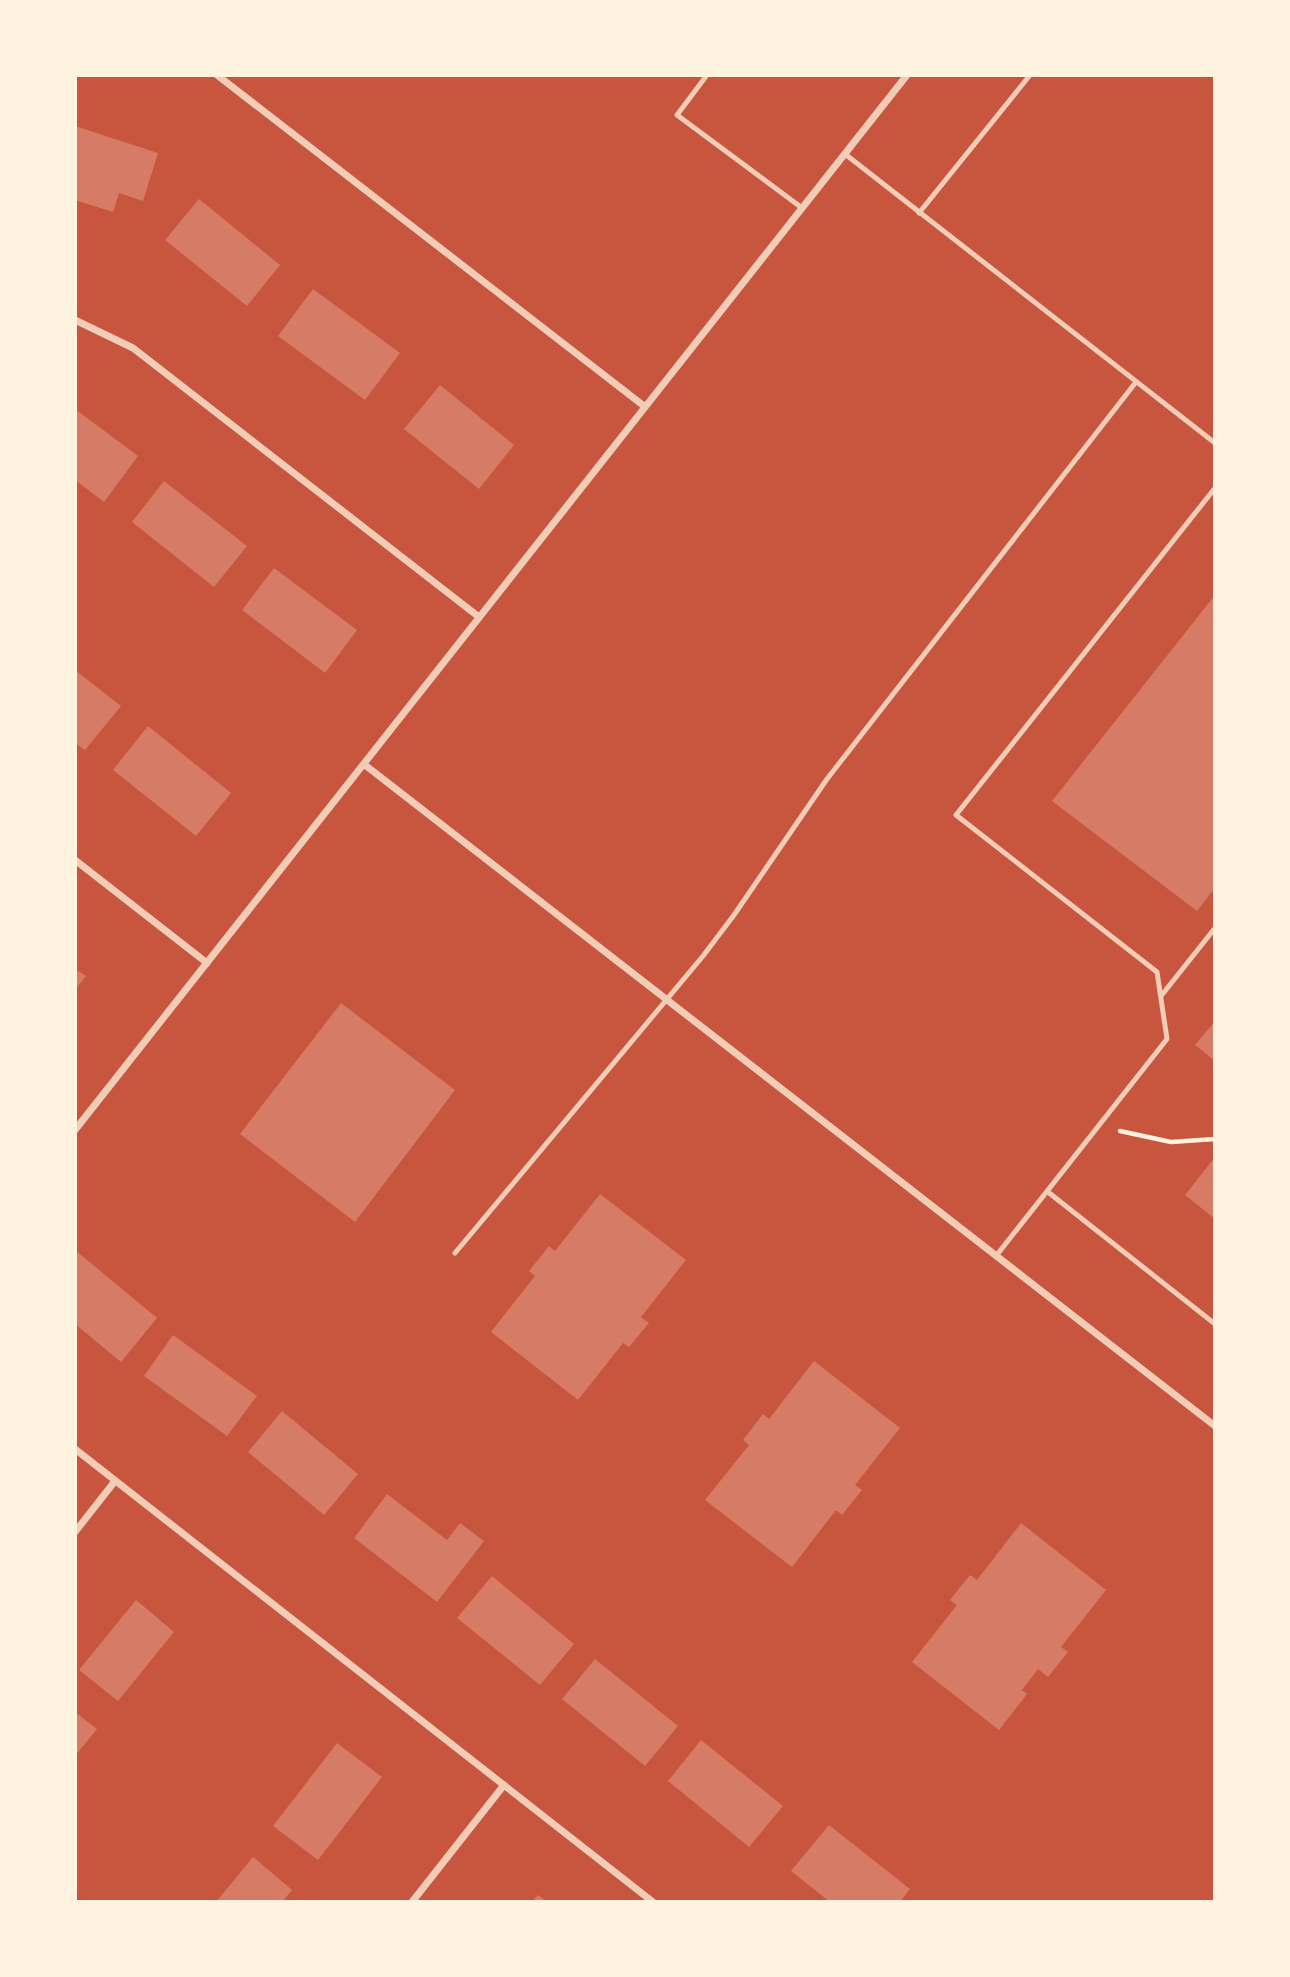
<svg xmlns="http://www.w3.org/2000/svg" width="1290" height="1977" font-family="Jost,sans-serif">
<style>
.building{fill:#d67c66}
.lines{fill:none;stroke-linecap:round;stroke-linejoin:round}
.path{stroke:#fff3e0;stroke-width:4.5}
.service{stroke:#f1ccb7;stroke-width:5}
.minor{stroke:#f1ccb7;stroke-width:7}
</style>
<rect width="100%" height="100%" fill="#c8553d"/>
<g class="building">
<polygon points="75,126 158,153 143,201 119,193 113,212 75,200"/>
<polygon points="199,199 280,265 247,306 165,240"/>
<polygon points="313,289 400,353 365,400 278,336"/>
<polygon points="440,385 514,445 479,489 404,429"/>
<polygon points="75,409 138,456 104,502 75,480"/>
<polygon points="164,481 247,546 214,587 132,522"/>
<polygon points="274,568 357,630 325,673 242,610"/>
<polygon points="1215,595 1215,888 1197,911 1052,801"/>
<polygon points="75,670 121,706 85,750 75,743"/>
<polygon points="148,726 231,793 196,836 113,770"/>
<polygon points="75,969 86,976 75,990"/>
<polygon points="341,1003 455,1090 355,1222 240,1134"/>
<polygon points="1215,1021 1215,1061 1195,1045"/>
<polygon points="1215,1157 1215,1219 1185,1195"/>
<polygon points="600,1194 686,1260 641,1317 649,1323 629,1347 623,1343 578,1400 491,1332 535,1276 529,1271 549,1246 555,1251"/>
<polygon points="75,1250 157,1318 121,1362 75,1324"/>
<polygon points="173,1335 257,1396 227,1436 144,1376"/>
<polygon points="814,1361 900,1428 855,1485 862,1490 842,1515 836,1510 792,1567 705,1500 749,1445 743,1440 763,1414 769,1419"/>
<polygon points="282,1411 358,1474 324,1515 248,1452"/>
<polygon points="387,1494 447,1540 460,1523 484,1541 437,1602 354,1538"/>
<polygon points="1021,1523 1106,1590 1061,1647 1068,1652 1048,1677 1038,1669 1022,1690 1027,1694 999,1730 912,1662 957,1605 950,1600 970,1575 977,1580"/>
<polygon points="492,1576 574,1644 540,1685 457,1618"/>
<polygon points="136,1600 174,1632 118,1701 79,1670"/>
<polygon points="595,1659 678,1726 645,1766 562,1699"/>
<polygon points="75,1712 97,1729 75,1756"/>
<polygon points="701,1740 783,1806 749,1847 668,1781"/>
<polygon points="337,1743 382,1777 318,1860 273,1826"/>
<polygon points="829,1825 910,1889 900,1902 830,1902 791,1871"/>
<polygon points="253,1857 292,1890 282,1902 216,1902"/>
<polygon points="538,1895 547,1902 532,1902"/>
</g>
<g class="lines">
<polyline class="path" points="1120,1131 1171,1142 1215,1139"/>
<g class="service">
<polyline points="707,75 677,115 802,208"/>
<polyline points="845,154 1215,443"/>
<polyline points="919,213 1030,75"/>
<polyline points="1161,996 1215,928"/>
<polyline points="1048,1192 1215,1324"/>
<polyline points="455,1253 703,956 734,915 827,779 1136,382"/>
<polyline points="996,1256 1167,1039 1157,972 956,815 1215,488"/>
</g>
<g class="minor">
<polyline points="217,75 644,406"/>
<polyline points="75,320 133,348 479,617"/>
<polyline points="365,765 1215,1426"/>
<polyline points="75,860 207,963"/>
<path d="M75,1130C351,778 630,427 907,75"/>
<polyline points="75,1449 653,1902"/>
<polyline points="75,1532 115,1481"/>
<polyline points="412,1902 504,1785"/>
</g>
</g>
<rect width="1290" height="1977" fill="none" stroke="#fff3e0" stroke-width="154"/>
</svg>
